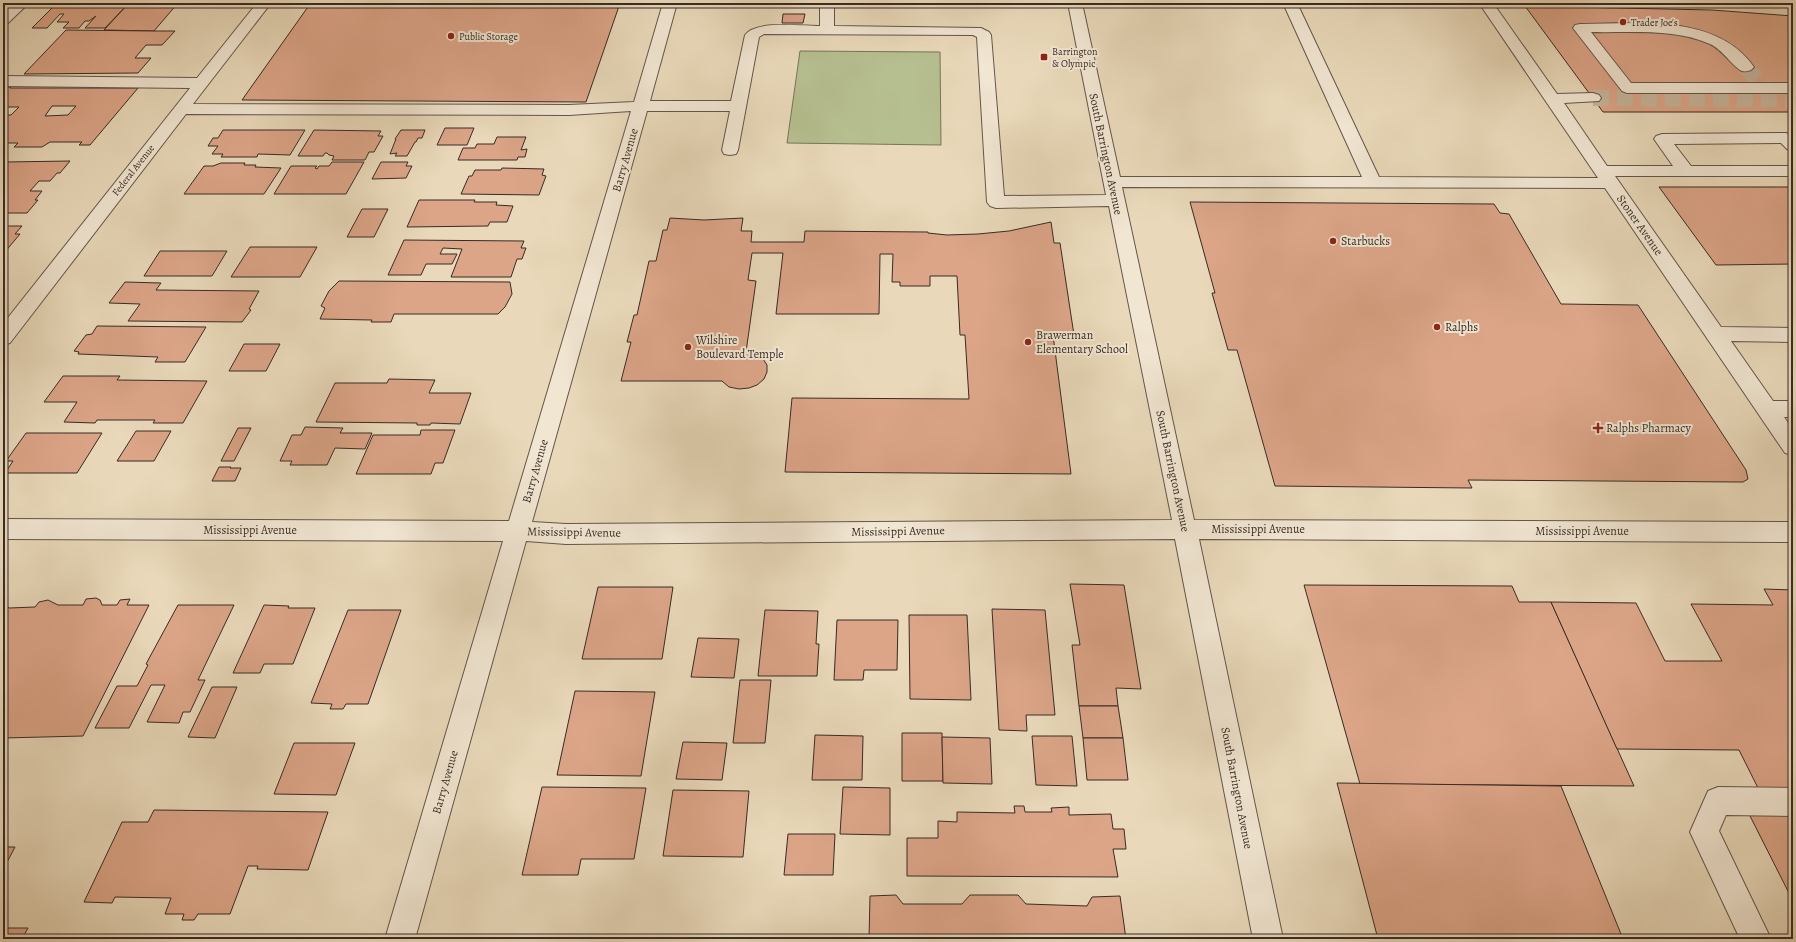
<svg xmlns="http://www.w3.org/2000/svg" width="1796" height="942" font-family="Alegreya,serif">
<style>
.green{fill:#b6bf90;stroke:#77755a}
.building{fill:#dca588;stroke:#382b25;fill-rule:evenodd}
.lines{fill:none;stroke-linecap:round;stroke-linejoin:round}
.minor-tunnel{stroke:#c6b69c;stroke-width:16;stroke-dasharray:16 8;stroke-linecap:butt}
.minor-casing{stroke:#64564a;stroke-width:2}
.minor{fill:#f1e6d2;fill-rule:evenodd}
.poi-dot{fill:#8f2418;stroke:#f1e6d2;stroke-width:1.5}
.labels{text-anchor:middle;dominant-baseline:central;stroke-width:4;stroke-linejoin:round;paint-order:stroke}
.far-poi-label{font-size:10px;fill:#382b25;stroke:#f1e6d2;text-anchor:start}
.far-street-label{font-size:10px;fill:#382b25;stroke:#f1e6d2}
.street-label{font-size:12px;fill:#382b25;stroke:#f1e6d2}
.poi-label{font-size:12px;fill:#382b25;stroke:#f1e6d2;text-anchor:start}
</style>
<rect width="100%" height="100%" fill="#e9d9ba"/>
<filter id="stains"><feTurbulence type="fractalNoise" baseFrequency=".005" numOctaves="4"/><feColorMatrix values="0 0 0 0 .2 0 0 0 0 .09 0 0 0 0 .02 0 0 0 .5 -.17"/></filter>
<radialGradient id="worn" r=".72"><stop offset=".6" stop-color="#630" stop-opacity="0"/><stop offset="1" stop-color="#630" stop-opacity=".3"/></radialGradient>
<polygon class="green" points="800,51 940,52 941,145 787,143"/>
<g class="building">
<polygon points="57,3 72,3 70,5 76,5 78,3 129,3 105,28 85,28 96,16 89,21 85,21 79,28 63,28 69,22 57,22 64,14 60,14 47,28 32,28"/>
<polygon points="129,3 178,3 154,31 104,30"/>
<polygon points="310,4 619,6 586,102 242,100"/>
<polygon points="1525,6 1712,10 1793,16 1793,112 1603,112"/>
<polygon points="783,14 805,14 803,23 782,23"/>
<polygon points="66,30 154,31 175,31 162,45 146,45 135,58 151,58 138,73 24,74"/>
<path d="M3,87H11L10,88H138L90,145H79L82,142H50L42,147H14L18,143H3V115H11L19,107H3ZM52,106H76L68,115L45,116Z"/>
<polygon points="445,128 474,128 467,145 437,145"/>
<polygon points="223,130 305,130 290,155 258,154 257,157 221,157 223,154 212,154 218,146 208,146 213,138 218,138"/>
<polygon points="314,130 381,131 378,136 383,136 374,152 369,152 365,160 332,160 334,156 329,155 327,153 325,153 323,156 298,156"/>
<polygon points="401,130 425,130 422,138 418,138 416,142 415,142 407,156 395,156 397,153 390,154 396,139 395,139"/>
<polygon points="497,137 526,137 521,150 527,149 525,157 518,157 517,160 458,160 463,148 475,148 477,144 494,144"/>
<polygon points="70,161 60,173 57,173 50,181 39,181 30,191 42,191 35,200 38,200 27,213 3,213 3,164 5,162"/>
<polygon points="332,162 364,162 346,194 274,194 291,166 317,166 315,168 317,169 319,166 329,166"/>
<polygon points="381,162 408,162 406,166 412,166 406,178 372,179"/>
<polygon points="221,163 245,163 244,165 256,165 255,167 281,168 264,194 184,194 204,166 213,166"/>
<polygon points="502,168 544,169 542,175 546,176 539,195 461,194 469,176 472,176 475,170 501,170"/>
<polygon points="1659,187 1793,187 1793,264 1716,265"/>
<polygon points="419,200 475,200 474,202 497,202 496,205 513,206 507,222 490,222 488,226 407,227"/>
<polygon points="1190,202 1494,204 1500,213 1509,214 1561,304 1638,305 1746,470 1748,479 1743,482 1739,482 1468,480 1472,488 1275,486 1237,350 1228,350 1212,293 1215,293"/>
<polygon points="362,209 388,209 374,237 347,237"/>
<polygon points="670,218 704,220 743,218 741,231 752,231 751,242 804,242 805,231 928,232 928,233 947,235 978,234 1009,231 1051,222 1054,243 1060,243 1074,335 1053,335 1071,474 785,472 792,398 969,399 965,335 960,335 957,276 930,276 930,286 900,286 900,282 892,282 893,254 880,254 879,314 776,314 783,253 752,253 748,280 756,281 746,352 756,354 763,359 767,365 767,372 764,379 757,385 749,388 739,389 729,387 722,381 621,381 631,342 627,342 634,315 637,315 649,261 656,261 663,230 667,230"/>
<polygon points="3,226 22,226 15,234 20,234 4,253"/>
<polygon points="404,240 524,241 521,248 526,248 522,259 517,259 511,277 451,277 462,249 443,248 440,254 457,254 452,264 426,264 421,275 388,275"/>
<polygon points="250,247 317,247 300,277 231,277"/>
<polygon points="160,251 227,251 212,276 144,276"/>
<polygon points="339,281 510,282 512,294 505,307 498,314 394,314 391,322 371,322 372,320 320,319 325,308 321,306 329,291"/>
<polygon points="125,282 161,283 156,290 259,291 249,309 251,310 242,322 128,321 140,304 109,303"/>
<polygon points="97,326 206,327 185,362 155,362 158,357 78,354 79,352 74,351 86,335 92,334"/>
<polygon points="244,344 280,344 266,371 229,371"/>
<polygon points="63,376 120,376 117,380 207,381 183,423 153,423 155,420 97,420 95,423 64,422 77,402 44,402"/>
<polygon points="389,379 435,380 429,393 471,393 460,424 431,423 430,425 417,425 417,423 316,422 335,383 387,383"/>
<polygon points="305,427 343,428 340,433 372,433 365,449 335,448 327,465 290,465 292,461 280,461 292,435 301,435"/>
<polygon points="238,428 251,428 234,461 221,461"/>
<polygon points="421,430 455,430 443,463 435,463 431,474 356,474 373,435 420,435"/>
<polygon points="136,431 171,431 154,461 117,461"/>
<polygon points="26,433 102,433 77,473 5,473 13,461 6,461"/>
<polygon points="219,467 231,467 230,468 241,468 235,481 212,481"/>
<polygon points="1070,584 1124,585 1141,689 1116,688 1118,706 1079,706 1072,645 1080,645"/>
<polygon points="1304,585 1512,586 1519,602 1551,602 1634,786 1360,784"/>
<polygon points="598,587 673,587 662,659 582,659"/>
<polygon points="1764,589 1793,590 1793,788 1758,788 1739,750 1617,749 1551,602 1636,603 1665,661 1722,661 1691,604 1773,605"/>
<polygon points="96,598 100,600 102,605 117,605 120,600 130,599 127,605 149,605 83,736 3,738 3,603 9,608 35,607 39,602 48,600 58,605 83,605 86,599"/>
<polygon points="178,605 234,605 198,680 205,680 190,712 183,712 179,723 147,722 165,685 151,685 129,728 95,728 117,686 137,686 148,665 146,664"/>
<polygon points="264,605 289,606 288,608 315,608 293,664 264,664 260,673 233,673"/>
<polygon points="992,609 1045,610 1055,715 1026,715 1027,731 999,730"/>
<polygon points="348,610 401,610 368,704 346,704 343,709 330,709 332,704 311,703"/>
<polygon points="765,610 818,611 816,644 819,644 817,676 758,676"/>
<polygon points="909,615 967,615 971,700 910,699"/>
<polygon points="837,620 898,620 897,670 864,670 863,680 834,680"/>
<polygon points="698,638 739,639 734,678 691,677"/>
<polygon points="740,680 771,680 765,743 733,743"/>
<polygon points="212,687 237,687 215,738 188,737"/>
<polygon points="575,691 655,692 641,776 557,775"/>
<polygon points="1079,706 1118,706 1123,738 1083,738"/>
<polygon points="902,733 942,733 943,781 902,781"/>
<polygon points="815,735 863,736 862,780 812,780"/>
<polygon points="1032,736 1072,736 1077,786 1036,785"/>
<polygon points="942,737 990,738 992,784 943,783"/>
<polygon points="1083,738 1123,738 1128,780 1087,780"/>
<polygon points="683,742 727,743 722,780 676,779"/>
<polygon points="294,743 355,743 336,795 274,794"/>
<polygon points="1337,783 1561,786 1623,939 1378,939"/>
<polygon points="542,787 646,788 634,859 581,859 578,875 522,875"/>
<polygon points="843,787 890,788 890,835 840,834"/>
<polygon points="673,790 749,791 743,857 663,856"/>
<polygon points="1014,806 1024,806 1025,812 1052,812 1051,808 1069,807 1069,815 1111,814 1113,829 1124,829 1126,849 1113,849 1118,877 907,876 907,838 938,838 938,821 957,822 957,812 1015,813"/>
<polygon points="154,810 328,812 308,870 257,869 258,866 248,866 230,914 198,914 194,920 182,920 184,914 165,914 171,898 115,897 112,903 84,902 122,822 148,822"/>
<polygon points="1749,814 1793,815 1793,901"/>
<polygon points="788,834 835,834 833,875 784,875"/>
<polygon points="3,847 15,847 3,870"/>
<polygon points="896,895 903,904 962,904 970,895 1018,895 1026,904 1087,906 1092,897 1120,896 1126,939 869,939 870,896"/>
<polygon points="3,928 28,928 22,939 3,939"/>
<polygon points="95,936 270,938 93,939"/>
</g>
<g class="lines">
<g class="minor-tunnel">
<polyline points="1746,67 1775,99"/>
<polyline points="1593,98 1793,99"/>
</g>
<g class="minor-casing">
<g id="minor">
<polygon points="14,3 29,3 8,23 3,24 3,12"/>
<path d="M257,3H271L193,104L569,105L634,102L663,3H677L650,101H731L745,35C755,20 802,26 820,26V3H834V26L981,28L989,32L991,35L1004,196L1106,195L1068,3H1082L1120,177H1362L1283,3H1297L1379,177L1598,178L1479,3H1493L1557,94L1593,93L1599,95L1601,98L1599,101L1564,103L1607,166H1673L1654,139L1656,136L1662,134L1786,133L1793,136V151L1787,149L1781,143L1674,144L1691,166H1793V176H1615L1721,327L1793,328V342L1731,341L1773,401H1793V417H1784L1793,430V455L1785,453L1605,188L1122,187L1194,520L1793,522V542L1199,539L1283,939H1253L1175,539L566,544L526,541L415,939H385L503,541L3,539V519L509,521L631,111L569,115L186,114L10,343L3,345V324L190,88L3,86V76L197,78ZM764,34L973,35L977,37L987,202L990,206L996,208L1109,206L1172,520L566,524L532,522L647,111H730L722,150L724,154L730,155L736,154L738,150L759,37Z"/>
<path d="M1580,24C1637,24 1716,13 1754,67L1751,70C1748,71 1746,72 1742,71C1734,68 1722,49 1710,44C1674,28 1629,33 1591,32L1631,83H1793V93H1627L1622,91L1573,28L1575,25Z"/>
<polygon points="1718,787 1793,788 1793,816 1726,815 1719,831 1771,939 1740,939 1690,832 1708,791"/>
</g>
</g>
<use href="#minor" class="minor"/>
</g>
<g class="poi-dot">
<circle cx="1623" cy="22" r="4"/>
<circle cx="451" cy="36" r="4"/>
<rect x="1040" y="53" width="8" height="8" rx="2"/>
<circle cx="1333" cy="241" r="4"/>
<circle cx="1437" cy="327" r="4"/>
<circle cx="1028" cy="342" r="4"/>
<circle cx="688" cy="347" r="4"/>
<path d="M1596 422h4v4h4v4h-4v4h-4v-4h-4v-4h4z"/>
</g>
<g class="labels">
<g class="far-poi-label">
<text x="1631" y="22">Trader Joe's</text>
<text x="459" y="36">Public Storage</text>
<text x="1052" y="51">Barrington<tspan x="1052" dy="12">&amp; Olympic</tspan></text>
</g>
<g class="far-street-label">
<text transform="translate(133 170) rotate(-52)">Federal Avenue</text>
</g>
<g class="street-label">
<text transform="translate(1106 154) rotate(78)">South Barrington Avenue</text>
<text transform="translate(625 160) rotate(-74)">Barry Avenue</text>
<text transform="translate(1640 225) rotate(55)">Stoner Avenue</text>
<text transform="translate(535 471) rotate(-74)">Barry Avenue</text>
<text transform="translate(1173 471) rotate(78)">South Barrington Avenue</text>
<text x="1258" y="529">Mississippi Avenue</text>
<text x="250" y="530">Mississippi Avenue</text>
<text transform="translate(898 531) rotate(-1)">Mississippi Avenue</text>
<text x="1582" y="531">Mississippi Avenue</text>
<text transform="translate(574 532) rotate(1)">Mississippi Avenue</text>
<text transform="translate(445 782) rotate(-74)">Barry Avenue</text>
<text transform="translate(1237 788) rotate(79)">South Barrington Avenue</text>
</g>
<g class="poi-label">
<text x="1341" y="241">Starbucks</text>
<text x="1445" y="327">Ralphs</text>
<text x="1036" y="335">Brawerman<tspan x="1036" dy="14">Elementary School</tspan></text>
<text x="696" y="340">Wilshire<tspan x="696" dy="14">Boulevard Temple</tspan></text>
<text x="1606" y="428">Ralphs Pharmacy</text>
</g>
</g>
<rect width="1796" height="942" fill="none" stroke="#e9d9ba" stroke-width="16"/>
<rect x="4" y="4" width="1788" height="934" fill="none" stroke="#382b25" stroke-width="2"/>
<rect x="8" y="8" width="1780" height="926" fill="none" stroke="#382b25"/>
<rect width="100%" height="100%" filter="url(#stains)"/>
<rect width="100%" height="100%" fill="url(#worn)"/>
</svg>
